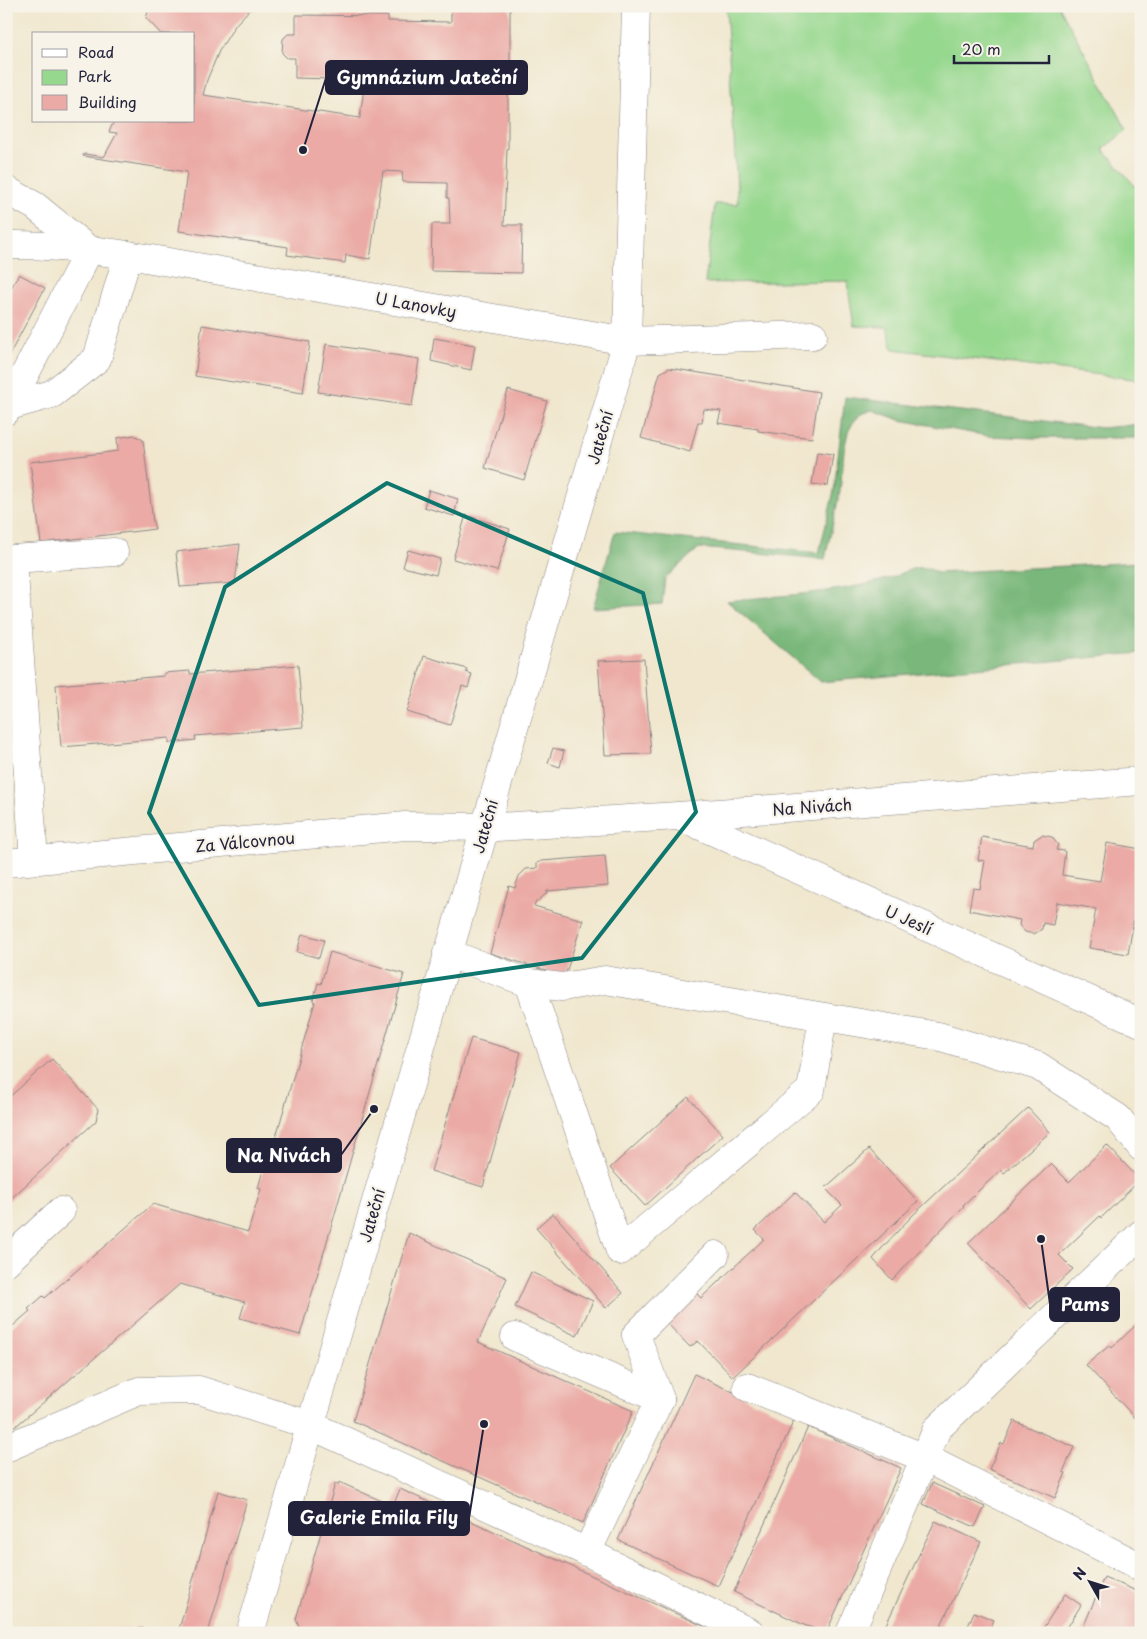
<svg xmlns="http://www.w3.org/2000/svg" width="1147" height="1639" font-family="'Playpen Sans',sans-serif">
<style>
.green{fill:#97d88f;stroke:#5c7d65}
.forest{fill:#79b87a;stroke:#4e6d5a}
.building{fill:#ebaaa5}
.lines{fill:none;stroke-linecap:round;stroke-linejoin:round}
.minor-casing{stroke:#898484;stroke-width:29}
.minor{stroke:#fff;stroke-width:28}
.marked{fill:none;stroke:#0f766e;stroke-width:4;stroke-linejoin:round}
.labels{text-anchor:middle;dominant-baseline:central;stroke-width:4.5;stroke-linejoin:round;paint-order:stroke}
.street-label{font-size:16px;fill:#22223b;stroke:#f7f3e8}
.leader{fill:none;stroke:#22223b;stroke-width:2}
.callout-dot{fill:#22223b;stroke:#f7f3e8;stroke-width:2}
.callout{fill:#22223b;stroke:#22223b;stroke-width:2}
.callout-label{font-size:18px;text-anchor:middle;font-weight:bold;fill:#fff}
</style>
<rect width="100%" height="100%" fill="#f7f3e8"/>
<filter id="ink" filterUnits="userSpaceOnUse"><feTurbulence type="fractalNoise" baseFrequency=".02" numOctaves="2"/><feDisplacementMap in="SourceGraphic" scale="10" xChannelSelector="R" yChannelSelector="G"/><feConvolveMatrix kernelMatrix="1 2 1 2 8 2 1 2 1" color-interpolation-filters="sRGB"/></filter>
<filter id="wash" filterUnits="userSpaceOnUse"><feTurbulence type="fractalNoise" baseFrequency=".0096" numOctaves="4" result="noise"/><feDisplacementMap in="SourceGraphic" scale="20" xChannelSelector="R" yChannelSelector="G"/><feGaussianBlur stdDeviation="1.12" result="paint"/><feColorMatrix in="noise" values="0 0 0 0 0 0 0 0 0 0 0 0 0 0 0 0 0 1.4 0 .05"/><feComposite in="paint" operator="in"/></filter>
<g filter="url(#wash)">
<rect width="100%" height="100%" fill="#f0e7ce"/>
<polygon class="green" points="726,6 1059,6 1127,130 1103,149 1141,193 1141,380 893,349 887,327 854,326 847,281 705,283 715,204 738,204"/>
<g class="forest">
<polygon points="845,397 1102,428 1141,424 1141,438 1034,438 988,436 900,420 872,410 863,413 854,421 848,432 844,450 840,491 825,559 699,548 665,578 662,604 593,608 615,532 819,553 834,491"/>
<path d="M1141,562V653L821,682L727,601C780,595 835,594 887,579C905,574 918,560 937,573Z"/>
</g>
<g id="blocks">
<g class="building">
<polygon points="150,6 253,6 236,24 219,51 207,80 203,95 360,118 365,80 295,78 295,58 287,58 282,53 283,39 288,34 296,34 296,15 388,16 388,21 451,22 451,6 510,6 510,79 508,79 508,149 507,149 504,225 522,225 521,273 431,271 432,224 450,224 449,198 447,198 447,183 403,182 402,172 383,171 370,259 346,255 345,263 287,255 288,247 179,231 187,172 83,156 84,154 104,157 117,133 109,132 114,121 194,121 194,34 161,34 146,18"/>
<polygon points="19,274 45,288 6,361 6,297"/>
<polygon points="202,325 310,342 303,393 195,376"/>
<polygon points="434,338 475,345 471,370 431,361"/>
<polygon points="326,344 419,359 412,406 318,392"/>
<polygon points="669,368 819,392 812,438 758,431 758,429 718,423 721,411 704,409 702,422 698,422 690,452 641,438 660,373"/>
<polygon points="508,390 547,401 524,480 485,468"/>
<polygon points="134,435 143,440 153,522 155,529 41,543 30,462 118,451 117,438"/>
<polygon points="817,452 833,454 828,486 812,484"/>
<polygon points="429,490 458,499 454,516 424,507"/>
<polygon points="466,515 510,529 497,571 453,559"/>
<polygon points="240,544 235,583 180,587 176,552"/>
<polygon points="408,550 440,559 436,575 403,567"/>
<polygon points="424,656 467,669 466,672 472,674 468,688 462,686 450,725 407,712"/>
<polygon points="644,659 651,754 605,755 598,661"/>
<polygon points="298,665 303,727 195,736 196,740 169,743 169,738 61,747 56,685 164,676 164,673 190,671 190,674"/>
<polygon points="553,748 564,751 560,767 548,763"/>
<polygon points="1042,835 1052,837 1058,845 1056,850 1065,851 1062,875 1100,881 1107,843 1141,849 1141,879 1128,954 1089,948 1096,909 1057,902 1053,925 1043,923 1042,929 1034,934 1025,932 1019,925 1020,920 969,910 973,888 980,889 985,861 978,860 982,837 1033,846 1034,840"/>
<polygon points="605,856 608,886 547,891 547,893 537,902 536,902 534,906 583,920 565,976 546,976 547,971 490,953 509,886 515,888 519,876 526,869 537,868 537,863 542,861"/>
<polygon points="302,934 324,940 319,958 297,952"/>
<polygon points="330,952 404,974 300,1335 240,1318 245,1302 180,1284 8,1433 6,1432 6,1332 30,1311 28,1309 43,1296 45,1298 153,1204 248,1232 261,1189 258,1188 263,1170 266,1171 315,1002 313,1001 318,983 321,984"/>
<polygon points="471,1038 521,1052 483,1187 431,1171"/>
<polygon points="52,1059 98,1109 96,1121 6,1203 6,1100"/>
<polygon points="688,1097 723,1135 645,1206 610,1168"/>
<polygon points="1028,1108 1050,1132 1004,1173 1001,1170 963,1205 964,1206 892,1280 873,1259 882,1248 912,1216"/>
<polygon points="1107,1145 1140,1180 1101,1218 1100,1216 1059,1255 1073,1269 1031,1309 968,1243 1051,1164 1069,1182"/>
<polygon points="869,1149 918,1201 733,1377 698,1341 690,1347 665,1321 695,1292 701,1298 764,1239 755,1230 795,1192 824,1222 842,1205 825,1188"/>
<polygon points="553,1213 623,1293 606,1308 536,1228"/>
<polygon points="409,1233 507,1278 478,1342 633,1411 583,1523 353,1421"/>
<polygon points="531,1272 593,1301 577,1336 515,1307"/>
<polygon points="1141,1320 1141,1419 1138,1421 1086,1365 1110,1345 1112,1348"/>
<polygon points="694,1374 794,1420 718,1586 618,1540"/>
<polygon points="1014,1421 1074,1447 1063,1472 1066,1473 1055,1498 989,1469 1001,1443 1004,1444"/>
<polygon points="808,1427 901,1468 826,1633 804,1625 734,1592"/>
<polygon points="339,1482 393,1506 400,1489 719,1633 302,1633 296,1619 335,1484 338,1485"/>
<polygon points="932,1483 985,1507 975,1527 923,1504"/>
<polygon points="218,1491 247,1500 208,1633 178,1633"/>
<polygon points="935,1521 981,1542 941,1625 958,1633 882,1633"/>
<polygon points="1104,1577 1141,1593 1141,1623 1137,1633 1081,1633"/>
<polygon points="1065,1594 1081,1605 1064,1633 1040,1633"/>
<polygon points="974,1612 994,1620 988,1633 965,1633"/>
<polygon points="143,1628 144,1633 108,1633 108,1631"/>
</g>
</g>
</g>
<g filter="url(#ink)">
<use href="#blocks" fill-opacity="0" stroke="#898484" stroke-width="1"/>
<g class="lines">
<g class="minor-casing">
<g id="minor">
<polyline points="6,190 35,206 89,250 6,411"/>
<path d="M6,245C47,244 88,249 128,255L627,341L813,335"/>
<polyline points="9,406 52,394 97,359 128,255"/>
<polyline points="681,817 1141,1023"/>
<polyline points="34,860 13,559 114,552"/>
<polyline points="6,863 405,826 497,827 678,816 1141,781"/>
<polyline points="447,953 529,983 562,987 605,980 938,1036 1038,1066 1118,1118 1141,1147"/>
<polyline points="529,983 620,1251 811,1090 823,1017"/>
<polyline points="6,1262 61,1211"/>
<polyline points="515,1337 660,1399 587,1552"/>
<polyline points="747,1387 925,1458 1141,1567"/>
<polyline points="660,1399 636,1335 715,1255"/>
<polyline points="6,1448 139,1391 199,1390 310,1425 587,1552 751,1633"/>
<polyline points="250,1633 627,341 636,6"/>
<polyline points="850,1633 937,1429 1141,1234"/>
</g>
</g>
<use href="#minor" class="minor"/>
</g>
</g>
<path class="marked" d="M387,483L643,593L696,812L582,958L259,1005L149,813L225,587Z"/>
<g class="labels">
<g class="street-label">
<text transform="translate(416 304) rotate(10)">U Lanovky</text>
<text transform="translate(599 437) rotate(-74)">Jateční</text>
<text transform="translate(812 806) rotate(-4)">Na Nivách</text>
<text transform="translate(484 826) rotate(-74)">Jateční</text>
<text transform="translate(245 841) rotate(-5)">Za Válcovnou</text>
<text transform="translate(909 919) rotate(24)">U Jeslí</text>
<text transform="translate(371 1215) rotate(-74)">Jateční</text>
</g>
</g>
<path class="leader" d="M303 150L326 78M374 1109L341 1155M1041 1239L1050 1304M484 1424L469 1518"/>
<g class="callout-dot">
<circle cx="303" cy="150" r="5"/>
<circle cx="374" cy="1109" r="5"/>
<circle cx="1041" cy="1239" r="5"/>
<circle cx="484" cy="1424" r="5"/>
</g>
<g class="callout">
<rect x="326" y="61" width="201" height="33" rx="5"/>
<rect x="227" y="1139" width="114" height="33" rx="5"/>
<rect x="1050" y="1288" width="69" height="33" rx="5"/>
<rect x="289" y="1502" width="180" height="33" rx="5"/>
</g>
<g class="callout-label">
<text x="427" y="84">Gymnázium Jateční</text>
<text x="284" y="1162">Na Nivách</text>
<text x="1085" y="1311">Pams</text>
<text x="379" y="1524">Galerie Emila Fily</text>
</g>
<rect width="1147" height="1639" fill="none" stroke="#f7f3e8" stroke-width="25"/>
<rect x="32" y="32" width="162" height="90" fill="#f7f3e8" stroke="#a29fa3"/>
<rect x="42" y="49" width="25" height="8" fill="#ffffff" stroke="#a29fa3"/>
<text x="78" y="58" font-size="15" fill="#22223b">Road</text>
<rect x="42" y="70" width="25" height="15" fill="#97d88f" stroke="#a29fa3"/>
<text x="78" y="82" font-size="15" fill="#22223b">Park</text>
<rect x="42" y="95" width="25" height="15" fill="#ebaaa5" stroke="#a29fa3"/>
<text x="78" y="108" font-size="15" fill="#22223b">Building</text>
<g transform="translate(1090 1582) rotate(309)" stroke="#f7f3e8" stroke-width="4" paint-order="stroke">
<path d="M0-4L9 19L0 12L-9 19Z" fill="#22223b"/>
<text y="-8" font-size="14" font-weight="bold" text-anchor="middle" fill="#22223b">N</text>
</g>
<path d="M954 55v8h95v-8" fill="none" stroke="#22223b" stroke-width="2.5"/>
<text x="962" y="55" font-size="15" fill="#22223b" stroke="#f7f3e8" stroke-width="4" paint-order="stroke">20 m</text>
</svg>
